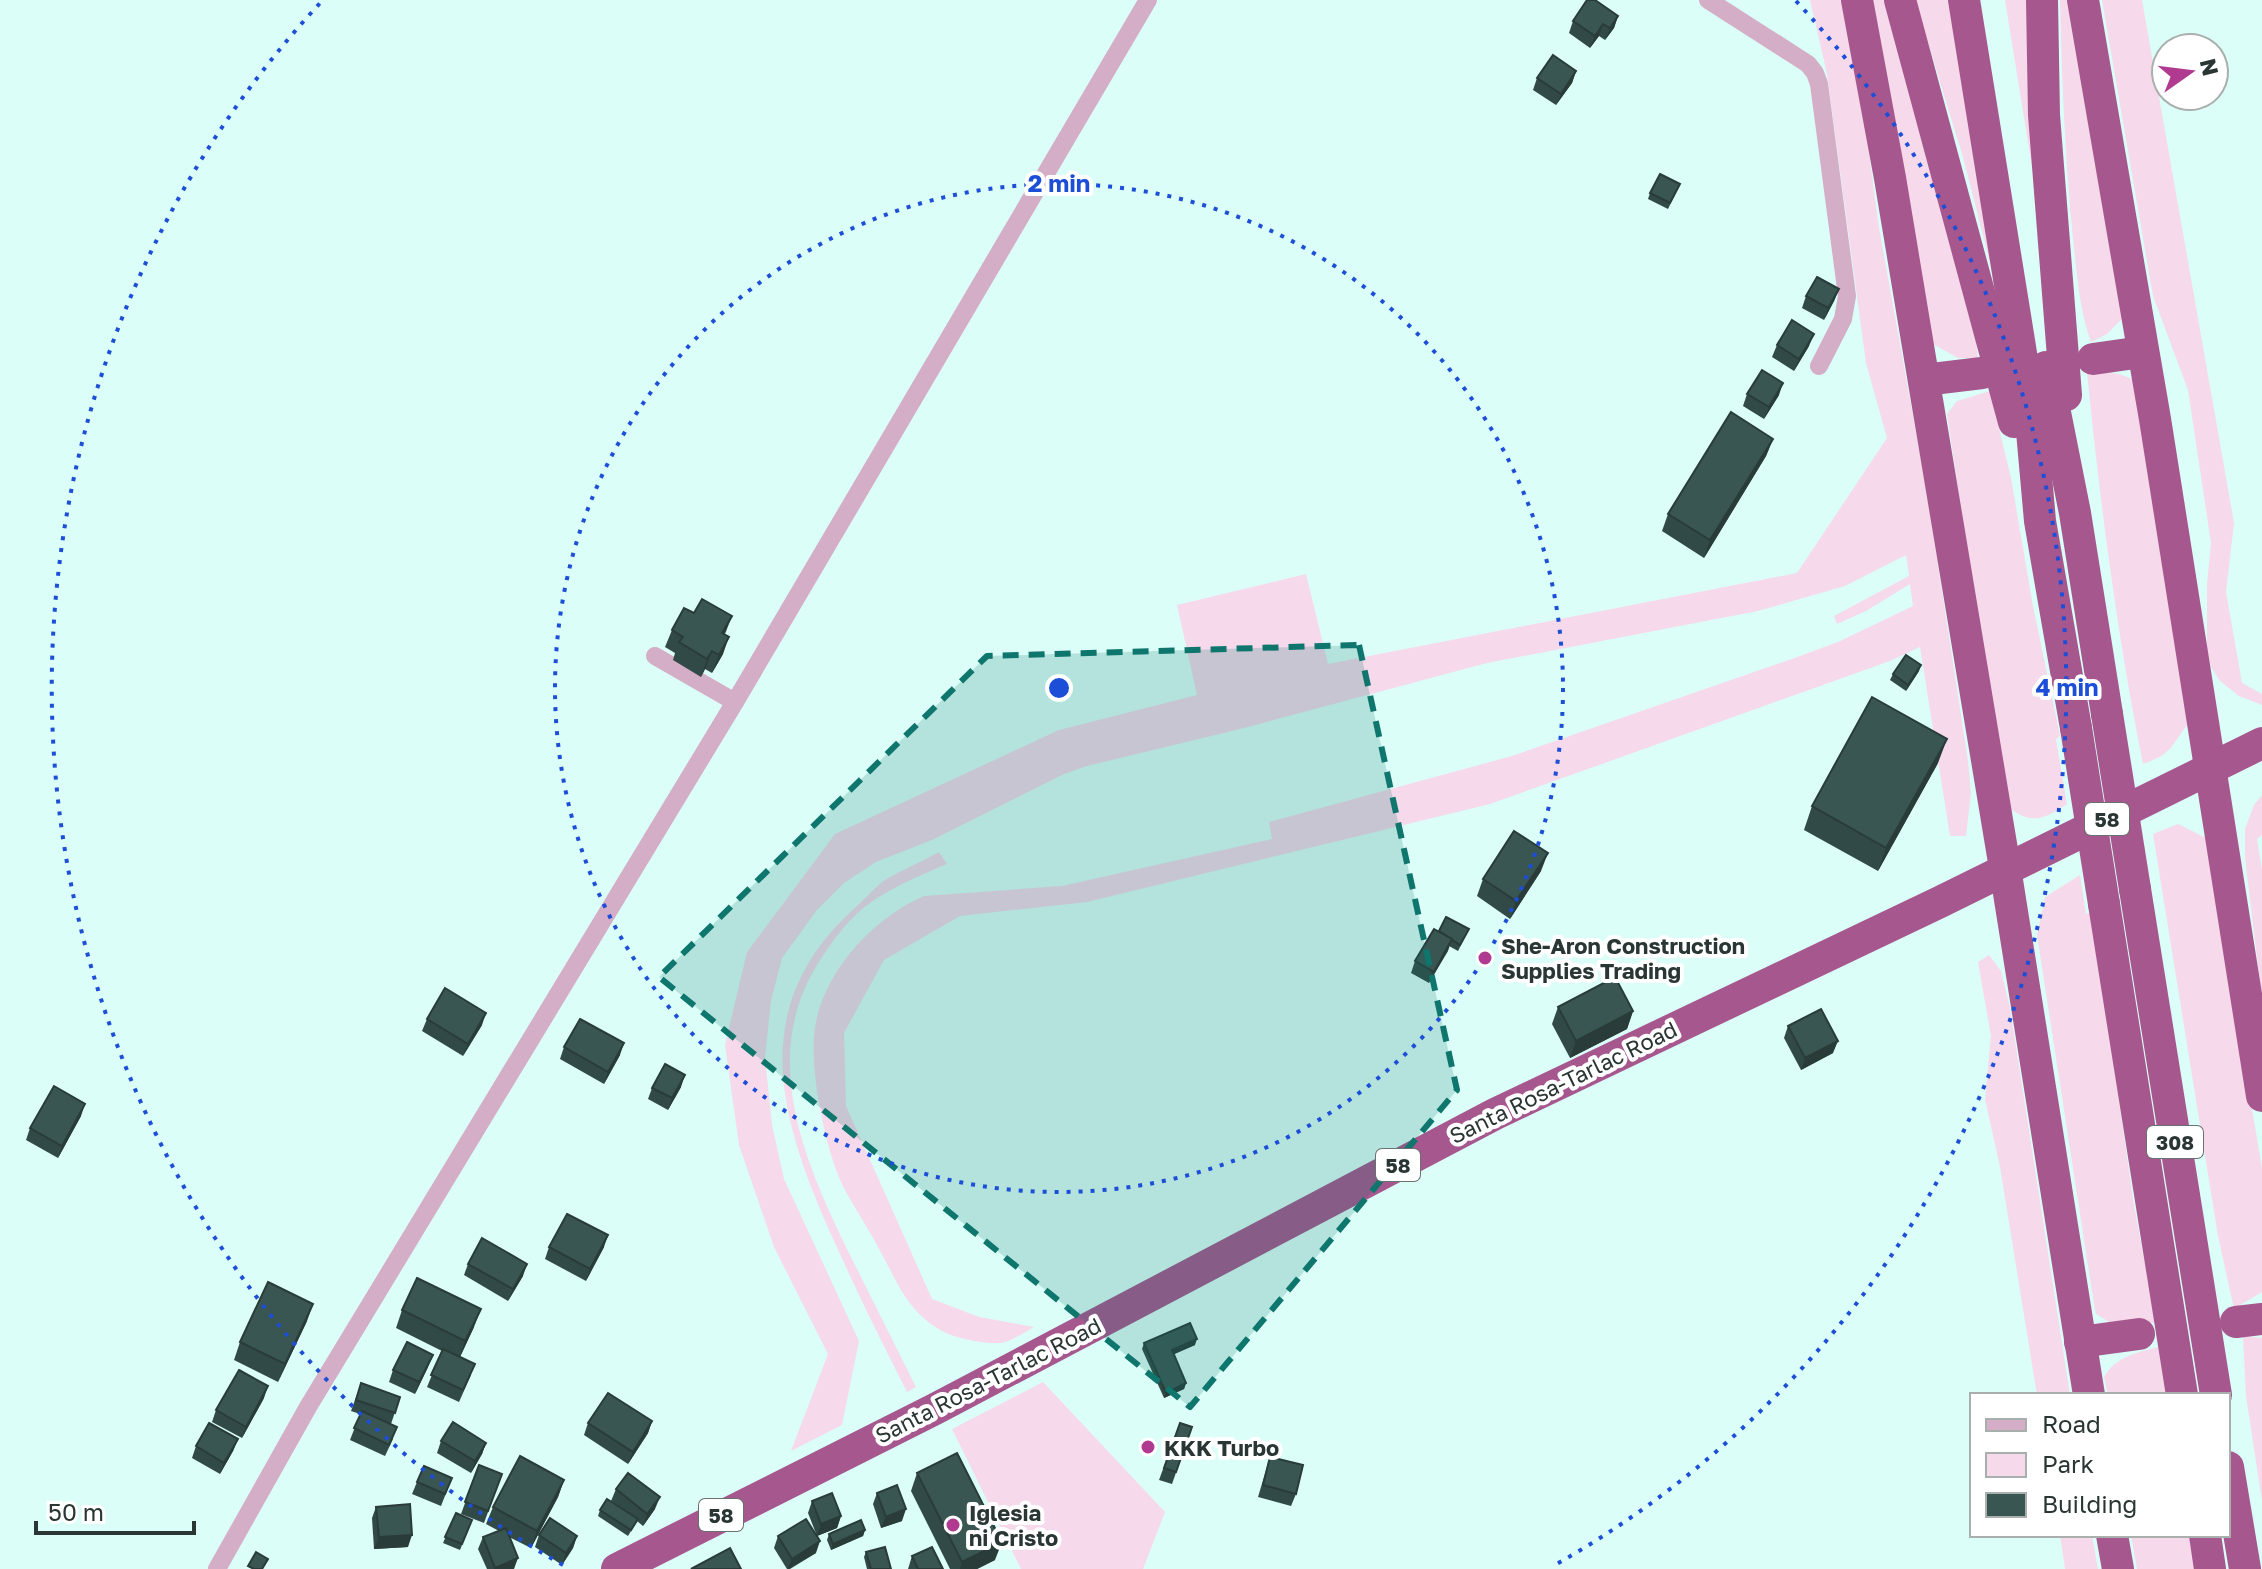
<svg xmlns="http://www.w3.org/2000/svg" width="2262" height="1569" font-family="'Golos Text',sans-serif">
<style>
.green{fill:#f6d9eb}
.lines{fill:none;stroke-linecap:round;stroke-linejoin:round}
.street{stroke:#d4adc6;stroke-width:18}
.highway{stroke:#a6578e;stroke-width:32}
.highway-bridge{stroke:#a6578e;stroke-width:32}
.wall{fill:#324a47}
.shaded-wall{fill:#293c39}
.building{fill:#3a5652;stroke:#293c39;stroke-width:2}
.marked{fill:#0f766e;fill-opacity:0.2;stroke:#0f766e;stroke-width:6;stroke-dasharray:16 10;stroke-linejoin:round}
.ring{fill:none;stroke:#1d4ed8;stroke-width:4;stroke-dasharray:4 8}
.poi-dot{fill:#b03a90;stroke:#fff;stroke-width:3}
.labels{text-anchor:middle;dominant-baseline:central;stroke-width:8;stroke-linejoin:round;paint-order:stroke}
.shield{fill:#fff;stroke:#697270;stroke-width:2}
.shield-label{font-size:20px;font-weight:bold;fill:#293633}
.poi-label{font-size:22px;font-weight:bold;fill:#293633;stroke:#fff;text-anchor:start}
.street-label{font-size:22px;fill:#293633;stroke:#fff}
.centre{fill:#1d4ed8;stroke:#fff;stroke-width:4}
.ring-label{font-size:24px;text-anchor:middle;font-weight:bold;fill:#1d4ed8;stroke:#fff;stroke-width:8;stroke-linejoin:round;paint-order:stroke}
</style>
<rect width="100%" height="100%" fill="#dcfef8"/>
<g class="green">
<path d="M1810,0H1841L1858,71L1879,228L1927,493L1968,761L1971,793L1966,836H1950L1920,647L1890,661L1490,804L1087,902L960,916L884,960L844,1033L846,1106L932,1299L979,1317L1034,1327C1025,1332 1012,1341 1001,1343C984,1344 957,1339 942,1331C906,1311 896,1279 877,1245C866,1224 851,1203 841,1182C824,1143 809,1069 815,1027C824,971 873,918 924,896L1062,886L1272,839L1269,822L1512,756L1789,660L1838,642L1913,606L1910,584L1866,611L1837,624L1834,616L1909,576L1906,555L1845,586L1758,611L1487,663L1244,728L1087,766L1064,774L932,840L876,862L844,883L817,910L782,958L771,1001L765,1058L772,1125L784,1179L859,1341L842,1425L791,1451L828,1354L774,1247L739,1145L725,1045L747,952L835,834L1059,730L1197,695L1177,605L1306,574L1328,664L1797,573L1887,438L1866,363L1827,74Z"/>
<polygon points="1873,0 1886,0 1974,319 1978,358 1958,358 1933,344"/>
<polygon points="1915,0 1949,0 1995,282 1963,157"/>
<polygon points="2005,0 2033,0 2048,266"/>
<path d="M2060,0H2074L2125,316L2107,334L2091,342C2079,309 2077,274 2073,239C2065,160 2062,80 2060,0Z"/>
<polygon points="2102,0 2142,0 2234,523 2226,592 2242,683 2262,694 2262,705 2239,696 2220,681 2211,667 2207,648 2207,584 2211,543 2188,390 2153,296"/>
<path d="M2087,372C2107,372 2121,371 2138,383L2188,724C2170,747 2172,754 2143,764C2117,634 2100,503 2087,372Z"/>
<path d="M1990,391L2011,478L2033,606L2060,736L2056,739L2067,804C2045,819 2032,825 2009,808L1998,759L1947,414L1957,401Z"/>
<polygon points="2262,795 2262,835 2257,839 2262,870 2262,999 2245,858 2245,829 2254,805"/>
<polygon points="2178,824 2206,838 2262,1168 2262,1292 2234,1309 2218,1236 2153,834"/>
<path d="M939,852L947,864C917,877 886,889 861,910C844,925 831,943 819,962C755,1061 810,1174 856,1267C876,1307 896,1347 916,1387L907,1392C880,1339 854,1286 830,1232C777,1112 747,1003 858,905C867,897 875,887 885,880C902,870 921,862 939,852Z"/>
<polygon points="2080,875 2086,914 2092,912 2134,1205 2156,1323 2109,1322 2096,1314 2093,1298 2037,935 2045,897"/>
<polygon points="1989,955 2001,971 2010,1008 2070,1395 2037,1395 2000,1167 1985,1099 1991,1036 1978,962"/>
<polygon points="2243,1336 2262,1338 2262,1501 2246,1396"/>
<path d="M2158,1347L2167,1395H2108L2104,1377C2115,1357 2138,1352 2158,1347Z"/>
<polygon points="1043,1382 1165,1512 1143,1569 1021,1569 952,1429"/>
<polygon points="2060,1535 2092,1535 2098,1569 2065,1569"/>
<polygon points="2131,1535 2191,1535 2198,1569 2137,1569"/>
</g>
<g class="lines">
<g class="street">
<polyline points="1708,0 1808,64 1815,73 1819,84 1847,296 1843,319 1819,366"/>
<polyline points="655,656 735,702"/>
<polyline points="217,1569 308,1407 735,702 1148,0"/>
</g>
<g class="highway">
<polyline points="1857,0 1890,178 2005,868 2089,1395"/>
<polyline points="1900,0 2014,422"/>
<polyline points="1964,0 2030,409 2040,521 2076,728"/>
<polyline points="2042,0 2044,115 2066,395"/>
<polyline points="2083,0 2155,419 2262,1096"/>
<polyline points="2093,359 2142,352"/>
<polyline points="2046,367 2075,513 2107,714"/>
<polyline points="1924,380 1982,373"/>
<polyline points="2135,889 2216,1395"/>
<polyline points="2104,904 2182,1395"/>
<polyline points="2236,1322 2262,1319"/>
<polyline points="2080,1342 2139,1334"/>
<polyline points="2228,1467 2245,1569"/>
<polyline points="2112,1535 2118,1569"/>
<polyline points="2205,1535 2210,1569"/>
<polyline points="617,1569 935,1409 1495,1114 1940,902 2262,743"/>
</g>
<g class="highway-bridge">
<polyline points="2107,714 2135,889"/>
<polyline points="2076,728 2104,904"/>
</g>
</g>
<g class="wall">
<polygon points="1618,16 1614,28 1605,40 1599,36 1590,48 1569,33 1573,21"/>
<polygon points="1576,71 1572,83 1556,105 1533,90 1537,78"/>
<polygon points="1677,190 1668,209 1648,199 1650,193"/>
<polygon points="1839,289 1834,301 1824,320 1802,308 1806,296"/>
<polygon points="1777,345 1809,346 1794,371 1772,357"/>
<polygon points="1747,394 1779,395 1764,419 1743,406"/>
<polygon points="1773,439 1766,456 1704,558 1662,531 1668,514"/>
<polygon points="672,630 725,634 723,654 712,673 705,669 701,677 673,660 675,653 665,647"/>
<polygon points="1919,671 1906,691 1890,680 1893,674"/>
<polygon points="1938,763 1878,871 1804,830 1812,806"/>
<polygon points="1541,871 1510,919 1477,896 1483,879"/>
<polygon points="1469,929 1458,951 1449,946 1429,983 1411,973 1415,961 1439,931"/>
<polygon points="1558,1007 1633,1011 1627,1029 1570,1058 1552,1024"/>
<polygon points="427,1019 482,1025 463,1056 422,1031"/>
<polygon points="1788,1026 1833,1053 1801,1070 1784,1038"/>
<polygon points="564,1047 620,1055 604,1084 560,1059"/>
<polygon points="681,1087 668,1110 648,1099 652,1088"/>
<polygon points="81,1116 58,1158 26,1140 30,1128"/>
<polygon points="549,1247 604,1247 586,1281 545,1259"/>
<polygon points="468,1264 523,1276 508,1301 464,1275"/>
<polygon points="402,1310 474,1327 460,1357 471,1375 459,1402 427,1387 442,1351 396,1328"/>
<polygon points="307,1321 278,1382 234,1360 240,1342"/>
<polygon points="1144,1343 1195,1345 1174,1354 1186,1383 1184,1389 1164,1398 1142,1349"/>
<polygon points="428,1367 415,1394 389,1382 393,1370"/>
<polygon points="361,1383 400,1397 391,1424 393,1439 385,1456 350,1440 360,1414 351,1411"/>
<polygon points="264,1398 242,1438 212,1422 216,1410"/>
<polygon points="652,1421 648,1433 628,1464 584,1435 588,1423"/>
<polygon points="1180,1423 1192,1427 1172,1484 1159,1480"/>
<polygon points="238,1439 233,1451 220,1474 192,1458 196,1446"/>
<polygon points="441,1441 486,1443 482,1454 471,1473 437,1453"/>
<polygon points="1270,1457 1296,1494 1291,1506 1258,1497"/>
<polygon points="479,1465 502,1474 484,1523 461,1514"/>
<polygon points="917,1473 995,1560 977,1569 950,1569 911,1491"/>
<polygon points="452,1478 441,1506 412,1494 417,1482"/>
<polygon points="564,1480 558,1497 531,1548 509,1537 514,1569 487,1569 478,1549 483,1537 499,1531 486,1524 493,1507"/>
<polygon points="616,1489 655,1509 643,1526 637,1521 628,1536 598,1516 600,1510 617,1505 611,1501"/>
<polygon points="877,1493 902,1521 881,1528 873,1504"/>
<polygon points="812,1501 841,1516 837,1528 817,1536 808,1513"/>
<polygon points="376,1507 408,1547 374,1549 372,1518"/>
<polygon points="456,1513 472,1520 460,1550 443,1543"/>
<polygon points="865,1530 863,1536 831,1550 827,1540 829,1534"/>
<polygon points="539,1535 577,1536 573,1548 562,1565 535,1547"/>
<polygon points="778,1536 816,1553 790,1569 787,1569 774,1548"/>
<polygon points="866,1552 891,1569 867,1569 864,1557"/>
<polygon points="912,1556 943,1569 908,1569"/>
</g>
<g class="shaded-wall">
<polygon points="1618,16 1614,28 1605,40 1610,28"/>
<polygon points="1603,24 1599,36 1590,48 1595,36"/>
<polygon points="1576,71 1572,83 1556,105 1561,94"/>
<polygon points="1839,289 1834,301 1824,320 1828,308"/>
<polygon points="1814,334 1809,346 1794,371 1799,359"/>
<polygon points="1783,383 1779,395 1764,419 1769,407"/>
<polygon points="1773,439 1766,456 1704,558 1710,540"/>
<polygon points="732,616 725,634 722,633"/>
<polygon points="729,637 723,654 712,673 719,655"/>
<polygon points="712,651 705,669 701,677 707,659"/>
<polygon points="1921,665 1919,671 1906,691 1908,685"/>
<polygon points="1947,739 1938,763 1878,871 1886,848"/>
<polygon points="1548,853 1541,871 1510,919 1516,901"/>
<polygon points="1452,939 1448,951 1429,983 1434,972"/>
<polygon points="1633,1011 1627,1029 1570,1058 1576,1041"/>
<polygon points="486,1013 482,1025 463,1056 468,1044"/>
<polygon points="1838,1041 1833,1053 1801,1070 1805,1058"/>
<polygon points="624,1043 620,1055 604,1084 608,1072"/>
<polygon points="685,1075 681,1087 668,1110 672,1098"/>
<polygon points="85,1104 81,1116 58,1158 62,1146"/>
<polygon points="608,1235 604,1247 586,1281 590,1269"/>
<polygon points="527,1264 523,1276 508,1301 513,1289"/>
<polygon points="313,1304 307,1321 278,1382 285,1364"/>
<polygon points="481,1309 474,1327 459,1359 465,1341"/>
<polygon points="1197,1339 1195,1345 1170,1356 1172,1350"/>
<polygon points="433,1355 428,1367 415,1394 419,1382"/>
<polygon points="1186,1383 1184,1389 1164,1398 1166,1393"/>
<polygon points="268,1386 264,1398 242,1438 246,1427"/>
<polygon points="652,1421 648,1433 628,1464 633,1452"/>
<polygon points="238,1439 233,1451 220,1474 224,1463"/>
<polygon points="486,1443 482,1454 471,1473 475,1461"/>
<polygon points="564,1480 558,1497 531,1548 537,1531"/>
<polygon points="660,1497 655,1509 643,1526 647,1514"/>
<polygon points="906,1509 902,1521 881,1528 886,1517"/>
<polygon points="841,1516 837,1528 817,1536 821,1524"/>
<polygon points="865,1530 863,1536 831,1550 833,1544"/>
<polygon points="412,1535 408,1547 374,1549 379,1537"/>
<polygon points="577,1536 573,1548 562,1565 566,1553"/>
<polygon points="820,1541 816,1553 788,1569 792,1559"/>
<polygon points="1002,1542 995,1560 977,1569 960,1569 962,1562"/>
<polygon points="518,1558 514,1569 495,1569 495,1568"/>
</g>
<g class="building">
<polygon points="1587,0 1595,0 1618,16 1610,28 1603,24 1595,36 1573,21"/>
<polygon points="1553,55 1576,71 1561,94 1537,78"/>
<polygon points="1660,174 1680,184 1670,203 1650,193"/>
<polygon points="1817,277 1839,289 1828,308 1806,296"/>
<polygon points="1792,320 1814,334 1799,359 1777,345"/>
<polygon points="1762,370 1783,383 1769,407 1747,394"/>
<polygon points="1731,412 1773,439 1710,540 1668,514"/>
<polygon points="702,599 732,616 722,633 729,637 719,655 712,651 707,659 679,642 683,637 672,630 684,608 694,613"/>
<polygon points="1906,655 1921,665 1908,685 1893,674"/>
<polygon points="1872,697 1947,739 1886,848 1812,806"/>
<polygon points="1514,831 1548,853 1516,901 1483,879"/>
<polygon points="1446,917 1469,929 1460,945 1439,931"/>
<polygon points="1434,929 1452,939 1434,972 1415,961"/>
<polygon points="1615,977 1633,1011 1576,1041 1558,1007"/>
<polygon points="445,988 486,1013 468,1044 427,1019"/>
<polygon points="1821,1009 1838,1041 1805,1058 1788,1026"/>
<polygon points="580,1019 624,1043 608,1072 564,1047"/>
<polygon points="665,1064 685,1075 672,1098 652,1088"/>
<polygon points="54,1086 85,1104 62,1146 30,1128"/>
<polygon points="567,1214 608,1235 590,1269 549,1247"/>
<polygon points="482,1238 527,1264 513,1289 468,1264"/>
<polygon points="417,1278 481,1309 465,1341 402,1310"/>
<polygon points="268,1282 313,1304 285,1364 240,1342"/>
<polygon points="1190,1323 1197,1339 1172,1350 1186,1383 1166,1393 1144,1343"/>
<polygon points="407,1342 433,1355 419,1382 393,1370"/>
<polygon points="443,1349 475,1364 463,1390 431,1375"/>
<polygon points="239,1370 268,1386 246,1427 216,1410"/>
<polygon points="361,1383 400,1397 395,1413 356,1400"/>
<polygon points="608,1393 652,1421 633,1452 588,1423"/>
<polygon points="362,1411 397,1427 389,1445 354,1428"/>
<polygon points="453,1422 486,1443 475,1461 441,1441"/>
<polygon points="209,1423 238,1439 224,1463 196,1446"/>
<polygon points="1180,1423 1192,1427 1176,1472 1164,1468"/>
<polygon points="957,1453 1002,1542 962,1562 917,1473"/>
<polygon points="520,1456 564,1480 537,1531 493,1507"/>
<polygon points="1270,1457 1303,1465 1296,1494 1263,1485"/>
<polygon points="479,1465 502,1474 488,1511 465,1502"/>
<polygon points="424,1466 452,1478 445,1494 417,1482"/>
<polygon points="628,1473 660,1497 647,1514 616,1489"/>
<polygon points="897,1485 906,1509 886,1517 877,1493"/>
<polygon points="832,1493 841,1516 821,1524 812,1501"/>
<polygon points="607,1499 638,1519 631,1530 600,1510"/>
<polygon points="410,1504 412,1535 379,1537 376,1507"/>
<polygon points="456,1513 472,1520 462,1544 445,1537"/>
<polygon points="550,1518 577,1536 566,1553 539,1535"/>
<polygon points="806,1519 820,1541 792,1559 778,1536"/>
<polygon points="861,1520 865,1530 833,1544 829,1534"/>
<polygon points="506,1528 518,1558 495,1568 483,1537"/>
<polygon points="885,1547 891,1569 871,1569 866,1552"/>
<polygon points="932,1547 943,1569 918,1569 912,1556"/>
<polygon points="730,1548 741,1569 691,1569"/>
<polygon points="256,1552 268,1559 262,1569 254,1569 248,1566"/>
</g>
<path class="marked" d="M1359,645L1457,1090L1190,1407L659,977L987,656Z"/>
<g class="ring">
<circle cx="1059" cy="688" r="504"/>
<path d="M563 1565A1008 1008 0 0 1 322 1M1796 1A1008 1008 0 0 1 1555 1565"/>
</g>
<g class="poi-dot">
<circle cx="1485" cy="958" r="8"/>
<circle cx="1148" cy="1447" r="8"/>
<circle cx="953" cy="1525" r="8"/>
</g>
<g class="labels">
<g class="shield">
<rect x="2085" y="803" width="44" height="32" rx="6"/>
<rect x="2147" y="1126" width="56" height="32" rx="6"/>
<rect x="1376" y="1149" width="44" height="32" rx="6"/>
<rect x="699" y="1499" width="44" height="32" rx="6"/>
</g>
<g class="shield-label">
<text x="2107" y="819">58</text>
<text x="2175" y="1142">308</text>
<text x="1398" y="1165">58</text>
<text x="721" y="1515">58</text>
</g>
<g class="poi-label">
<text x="1501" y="945">She-Aron Construction<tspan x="1501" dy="25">Supplies Trading</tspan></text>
<text x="1164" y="1447">KKK Turbo</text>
<text x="969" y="1512">Iglesia<tspan x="969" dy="25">ni Cristo</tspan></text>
</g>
<g class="street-label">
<text transform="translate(1563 1082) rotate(-26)">Santa Rosa-Tarlac Road</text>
<text transform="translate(988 1380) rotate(-27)">Santa Rosa-Tarlac Road</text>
</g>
</g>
<circle cx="1059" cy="688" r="12" class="centre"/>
<g class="ring-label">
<text x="1059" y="192">2 min</text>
<text x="2067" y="696">4 min</text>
</g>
<rect x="1970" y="1393" width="260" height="144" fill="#ffffff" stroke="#a9afad" stroke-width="2"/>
<rect x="1986" y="1419" width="40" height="12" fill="#d4adc6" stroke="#a9afad" stroke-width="2"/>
<text x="2042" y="1433" font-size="24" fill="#293633">Road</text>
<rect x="1986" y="1453" width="40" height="24" fill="#f6d9eb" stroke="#a9afad" stroke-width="2"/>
<text x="2042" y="1473" font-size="24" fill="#293633">Park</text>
<rect x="1986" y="1493" width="40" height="24" fill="#3a5652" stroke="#a9afad" stroke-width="2"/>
<text x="2042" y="1513" font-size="24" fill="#293633">Building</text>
<g transform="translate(2190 72) rotate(76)"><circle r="38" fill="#ffffff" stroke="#a9afad" stroke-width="2"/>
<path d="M0-6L14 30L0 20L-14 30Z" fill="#b03a90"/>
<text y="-12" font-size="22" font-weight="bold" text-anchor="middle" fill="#293633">N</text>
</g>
<path d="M36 1521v12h158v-12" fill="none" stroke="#293633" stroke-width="4"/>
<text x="48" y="1521" font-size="24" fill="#293633" stroke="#ffffff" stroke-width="6" paint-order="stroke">50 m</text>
</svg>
